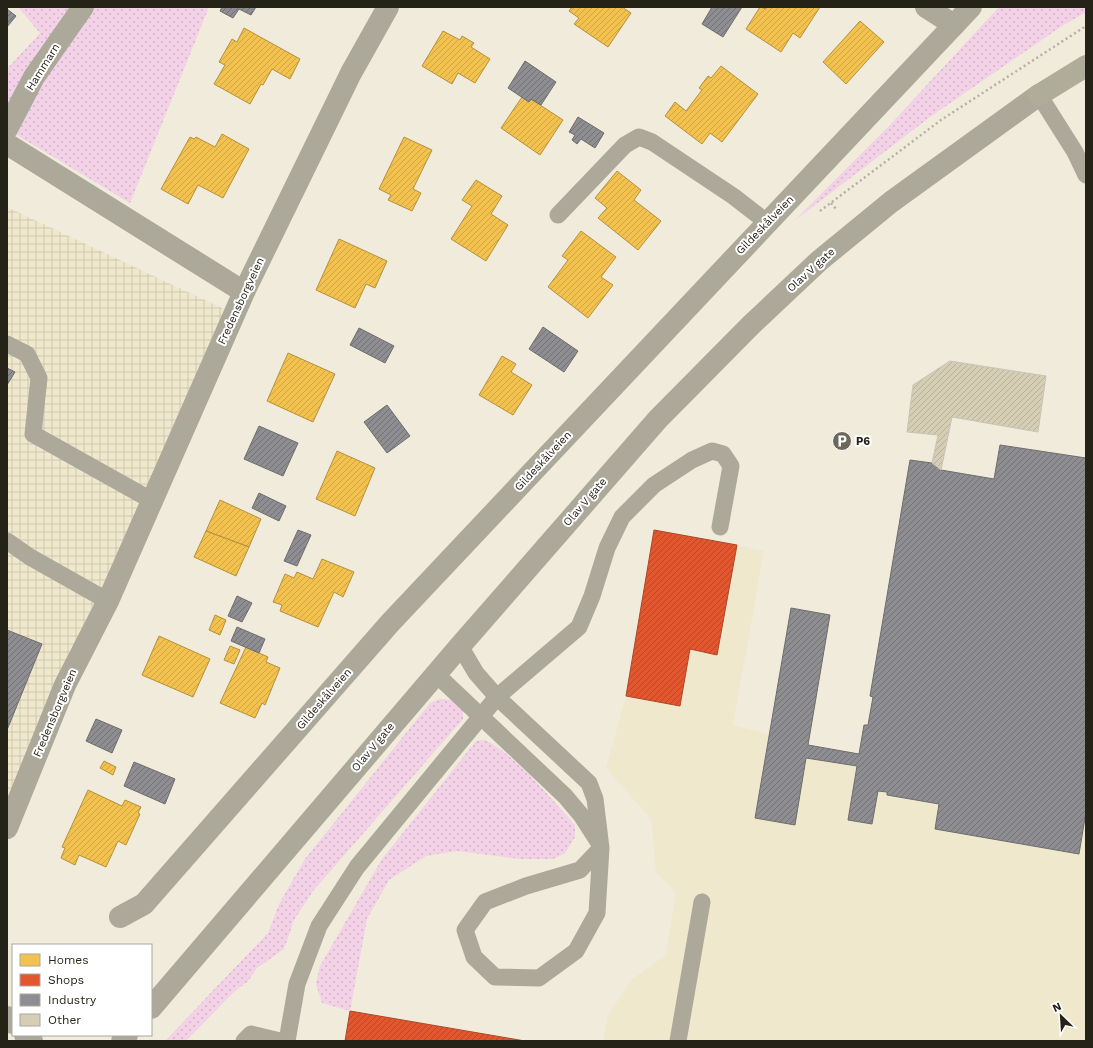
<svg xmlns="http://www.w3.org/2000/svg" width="1093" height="1048" font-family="'Work Sans',sans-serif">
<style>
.built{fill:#f0e8cd}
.industrial{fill:url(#industrial-grid)}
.green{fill:url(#green-dots)}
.homes{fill:url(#homes-hatch);stroke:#b4913e}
.shops{fill:url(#shops-hatch);stroke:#ab4727}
.industry{fill:url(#industry-hatch);stroke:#6e6d6d}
.building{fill:url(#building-hatch);stroke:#c8c4b7}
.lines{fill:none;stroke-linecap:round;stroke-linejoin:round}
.path{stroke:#b4b0a4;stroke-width:2.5;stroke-dasharray:2 3;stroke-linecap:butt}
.service{stroke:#aca89a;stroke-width:17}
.minor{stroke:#aca89a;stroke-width:22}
.tertiary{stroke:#aca89a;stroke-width:22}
.trunk{stroke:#b0ac9a;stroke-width:22}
.labels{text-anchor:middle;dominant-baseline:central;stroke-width:4;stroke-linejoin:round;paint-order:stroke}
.street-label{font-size:11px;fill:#252217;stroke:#fff}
.poi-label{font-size:11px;font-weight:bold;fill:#252217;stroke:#fff;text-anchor:start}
</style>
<defs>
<pattern id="industrial-grid" width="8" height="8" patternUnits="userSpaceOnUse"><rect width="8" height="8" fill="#f0e8cd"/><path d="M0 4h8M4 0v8" fill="none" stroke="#cec7af"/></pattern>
<pattern id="green-dots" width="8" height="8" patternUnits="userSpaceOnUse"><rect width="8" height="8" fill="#f3d1e7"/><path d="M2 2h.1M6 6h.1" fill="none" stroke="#d0b3c5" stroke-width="1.8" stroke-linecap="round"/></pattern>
<pattern id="homes-hatch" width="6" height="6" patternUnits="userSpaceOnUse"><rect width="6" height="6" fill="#f2c14e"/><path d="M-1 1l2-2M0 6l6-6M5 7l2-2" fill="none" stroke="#cfa643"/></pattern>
<pattern id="shops-hatch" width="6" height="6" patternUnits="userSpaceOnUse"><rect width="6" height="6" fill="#e4572e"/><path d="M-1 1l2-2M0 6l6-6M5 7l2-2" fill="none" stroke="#b94826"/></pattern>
<pattern id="industry-hatch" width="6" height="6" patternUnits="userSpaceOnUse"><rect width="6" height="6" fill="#8d8d92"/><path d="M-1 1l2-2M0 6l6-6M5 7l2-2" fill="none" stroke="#737376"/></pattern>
<pattern id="building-hatch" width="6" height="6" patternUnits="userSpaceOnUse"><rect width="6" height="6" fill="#d5cdb4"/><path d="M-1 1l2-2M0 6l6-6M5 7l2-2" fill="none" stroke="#b7b09a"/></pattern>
</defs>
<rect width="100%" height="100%" fill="#f0ebdb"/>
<polygon class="built" points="1086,506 1086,1041 603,1041 608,1016 631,980 666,955 676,892 656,873 651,819 606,768 626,696 737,545 764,551 733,725 867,760"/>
<polygon class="industrial" points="7,207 226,310 7,828"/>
<g class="green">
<polygon points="18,7 209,7 130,203 7,129 7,69 40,33"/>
<polygon points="999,7 1086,7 1086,12 1062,26 930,117 794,221 889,126"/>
<polygon points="440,699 453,700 463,710 463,719 313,891 294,920 284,949 257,968 248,981 234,992 186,1041 165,1041 268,933 279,904 305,859 430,703"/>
<path d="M484,740C510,749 555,803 575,825V837L565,853L553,859H520L457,851L426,856L389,880L367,919L350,1011L322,1003L316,984L320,966L382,859L476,741Z"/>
</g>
<g class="homes">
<polygon points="572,7 622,7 631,13 608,47 574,24 579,18 569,11"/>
<polygon points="760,7 766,9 767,7 820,7 800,38 793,33 781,52 746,29"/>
<polygon points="860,21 884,42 846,84 823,62"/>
<polygon points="244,28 300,59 290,79 272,69 263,85 261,84 250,104 214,84 225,65 219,62 232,39 237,42"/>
<polygon points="443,31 460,40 462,36 474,43 471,47 490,59 475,83 458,73 452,84 422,66"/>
<polygon points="721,66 758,94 722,142 710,133 702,144 665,116 675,102 686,111 702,90 699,88 708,76 711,78"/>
<polygon points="522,97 529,102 531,99 563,120 540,155 501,128"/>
<polygon points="222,134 249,149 223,198 198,185 188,204 161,189 190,137 194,139 196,137 215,147"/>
<polygon points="404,137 432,150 413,189 421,193 412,211 388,200 391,195 379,189"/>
<polygon points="617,171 641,190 634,200 661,221 638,250 598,218 607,208 595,198"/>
<polygon points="476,180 502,196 491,214 508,225 486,261 451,239 472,206 462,200"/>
<polygon points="581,231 616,257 601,277 613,285 588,318 548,287 568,260 562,256"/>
<polygon points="339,239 387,261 375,288 366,284 355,308 316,290"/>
<polygon points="288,353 335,374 313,422 267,401"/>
<polygon points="502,356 516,364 511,372 532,385 513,415 479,395"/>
<polygon points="337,451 375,468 355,516 316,499"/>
<polygon points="220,500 261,519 249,547 206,531"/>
<polygon points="206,531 249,547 236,576 194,557"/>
<polygon points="322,559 354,572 343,597 334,592 318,627 280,611 282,605 273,602 285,574 294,578 297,572 313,579"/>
<polygon points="215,615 226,620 220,635 209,630"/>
<polygon points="159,636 210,659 193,697 142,675"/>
<polygon points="230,646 240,650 234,664 224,660"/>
<polygon points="246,647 268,657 266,662 280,668 265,705 262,703 255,718 220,703"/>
<polygon points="104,761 116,767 113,775 100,768"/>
<polygon points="88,790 122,806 125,800 141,807 138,813 140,814 126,845 118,841 106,867 79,855 75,865 61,858 65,848 62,847"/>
</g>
<g class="shops">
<polygon points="654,530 737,545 717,655 690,649 680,706 626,696"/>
<polygon points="350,1011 525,1041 345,1041"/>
</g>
<g class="industry">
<polygon points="222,7 256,7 251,15 239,9 233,18 220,11"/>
<polygon points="712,7 742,7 723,37 702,24"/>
<polygon points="7,9 16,16 7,27"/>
<polygon points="525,61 556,82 541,105 531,99 529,102 508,88"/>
<polygon points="578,117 604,133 595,148 581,139 577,144 572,140 575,135 569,132"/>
<polygon points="543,327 578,351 564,372 529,349"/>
<polygon points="359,328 394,346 385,363 350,345"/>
<polygon points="7,368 15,372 7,385"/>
<polygon points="387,405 410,436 387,453 364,422"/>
<polygon points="259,426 298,443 283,476 244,459"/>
<polygon points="1000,445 1086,458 1086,812 1079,854 935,829 939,804 887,795 887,792 878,791 872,824 848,820 857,766 806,758 795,825 755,818 791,608 830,615 808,745 859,754 864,725 868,725 873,697 870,696 910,460 932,463 941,470 994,479"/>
<polygon points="259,493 286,506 279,521 252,508"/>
<polygon points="298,530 311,535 297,566 284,561"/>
<polygon points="237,596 252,603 242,622 228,616"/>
<polygon points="237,627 265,639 259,653 231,641"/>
<polygon points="7,630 42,644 7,730"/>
<polygon points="96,719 122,730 112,753 86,741"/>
<polygon points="134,762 175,779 165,804 124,786"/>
</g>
<polygon class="building" points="950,361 1046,376 1038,432 952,417 941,470 932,463 938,435 907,432 913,385"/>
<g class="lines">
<g class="path">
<polyline points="831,203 837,210"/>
<polyline points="820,211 941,120 1086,26"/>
</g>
<g class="service">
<polyline points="1039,95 1075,152 1086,175"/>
<polyline points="558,215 625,145 639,137 652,142 733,196 768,223"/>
<polyline points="7,344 27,354 39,378 33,434 151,500"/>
<polyline points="7,541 30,557 108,601"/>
<polyline points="460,646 476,673 497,697 589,783 595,799 601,848 597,913 576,951 539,978 495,977 474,957 465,930 485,902 526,886 580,870 601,848"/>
<polyline points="436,674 565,796 581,815 599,843"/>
<polyline points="244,1041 251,1034 280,1041"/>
<polyline points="287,1041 297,984 319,926 357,867 497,697 579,627 592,596 607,548 622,517 654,485 692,460 712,451 723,454 731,466 720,527"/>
<polyline points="678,1041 702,902"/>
</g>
<g class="minor">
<polyline points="926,7 954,25"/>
<polyline points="7,129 34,77 83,7"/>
<polyline points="7,144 244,292"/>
<polyline points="7,828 65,685 108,601 244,292 351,73 388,7"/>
<polyline points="120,917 144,904 390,623 971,7"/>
<polyline points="7,1017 13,1023"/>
<polyline points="25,1035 32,1041"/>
</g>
<g class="tertiary">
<polyline points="151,1008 460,646 658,419 751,325 819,261 891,202 1039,95"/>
<polyline points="122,1041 127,1035"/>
</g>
<polyline class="trunk" points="1039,95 1086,66"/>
</g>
<defs>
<g id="parking-disc" transform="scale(1)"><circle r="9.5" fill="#6c685c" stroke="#fff"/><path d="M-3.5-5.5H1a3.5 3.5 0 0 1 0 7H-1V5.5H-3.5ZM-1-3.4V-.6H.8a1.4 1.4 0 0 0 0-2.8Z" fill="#fff"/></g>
</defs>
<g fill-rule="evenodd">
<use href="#parking-disc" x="842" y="441"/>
</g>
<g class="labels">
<g class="street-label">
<text transform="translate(43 67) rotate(-58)">Hammarn</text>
<text transform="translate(765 225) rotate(-46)">Gildeskålveien</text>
<text transform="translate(811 270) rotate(-42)">Olav V gate</text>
<text transform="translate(241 301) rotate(-65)">Fredensborgveien</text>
<text transform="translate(543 461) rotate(-47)">Gildeskålveien</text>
<text transform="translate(585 502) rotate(-49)">Olav V gate</text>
<text transform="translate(324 699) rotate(-49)">Gildeskålveien</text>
<text transform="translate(55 713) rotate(-67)">Fredensborgveien</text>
<text transform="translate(373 747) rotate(-50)">Olav V gate</text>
</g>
<g class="poi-label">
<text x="856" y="441">P6</text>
</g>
</g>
<rect width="1093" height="1048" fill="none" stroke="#252217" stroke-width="16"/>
<rect x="12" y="944" width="140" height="92" fill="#ffffff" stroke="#a8a7a2"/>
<rect x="20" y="954" width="20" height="12" fill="#f2c14e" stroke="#a8a7a2"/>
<text x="48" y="964" font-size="12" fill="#252217">Homes</text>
<rect x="20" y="974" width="20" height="12" fill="#e4572e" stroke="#a8a7a2"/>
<text x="48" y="984" font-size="12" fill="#252217">Shops</text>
<rect x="20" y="994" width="20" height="12" fill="#8d8d92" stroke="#a8a7a2"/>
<text x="48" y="1004" font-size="12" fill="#252217">Industry</text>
<rect x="20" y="1014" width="20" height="12" fill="#d5cdb4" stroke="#a8a7a2"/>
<text x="48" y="1024" font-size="12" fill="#252217">Other</text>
<g transform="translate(1061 1016) rotate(335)" stroke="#ffffff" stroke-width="3" paint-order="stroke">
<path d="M0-3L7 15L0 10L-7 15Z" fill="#252217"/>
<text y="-6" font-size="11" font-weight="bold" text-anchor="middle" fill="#252217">N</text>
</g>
</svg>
